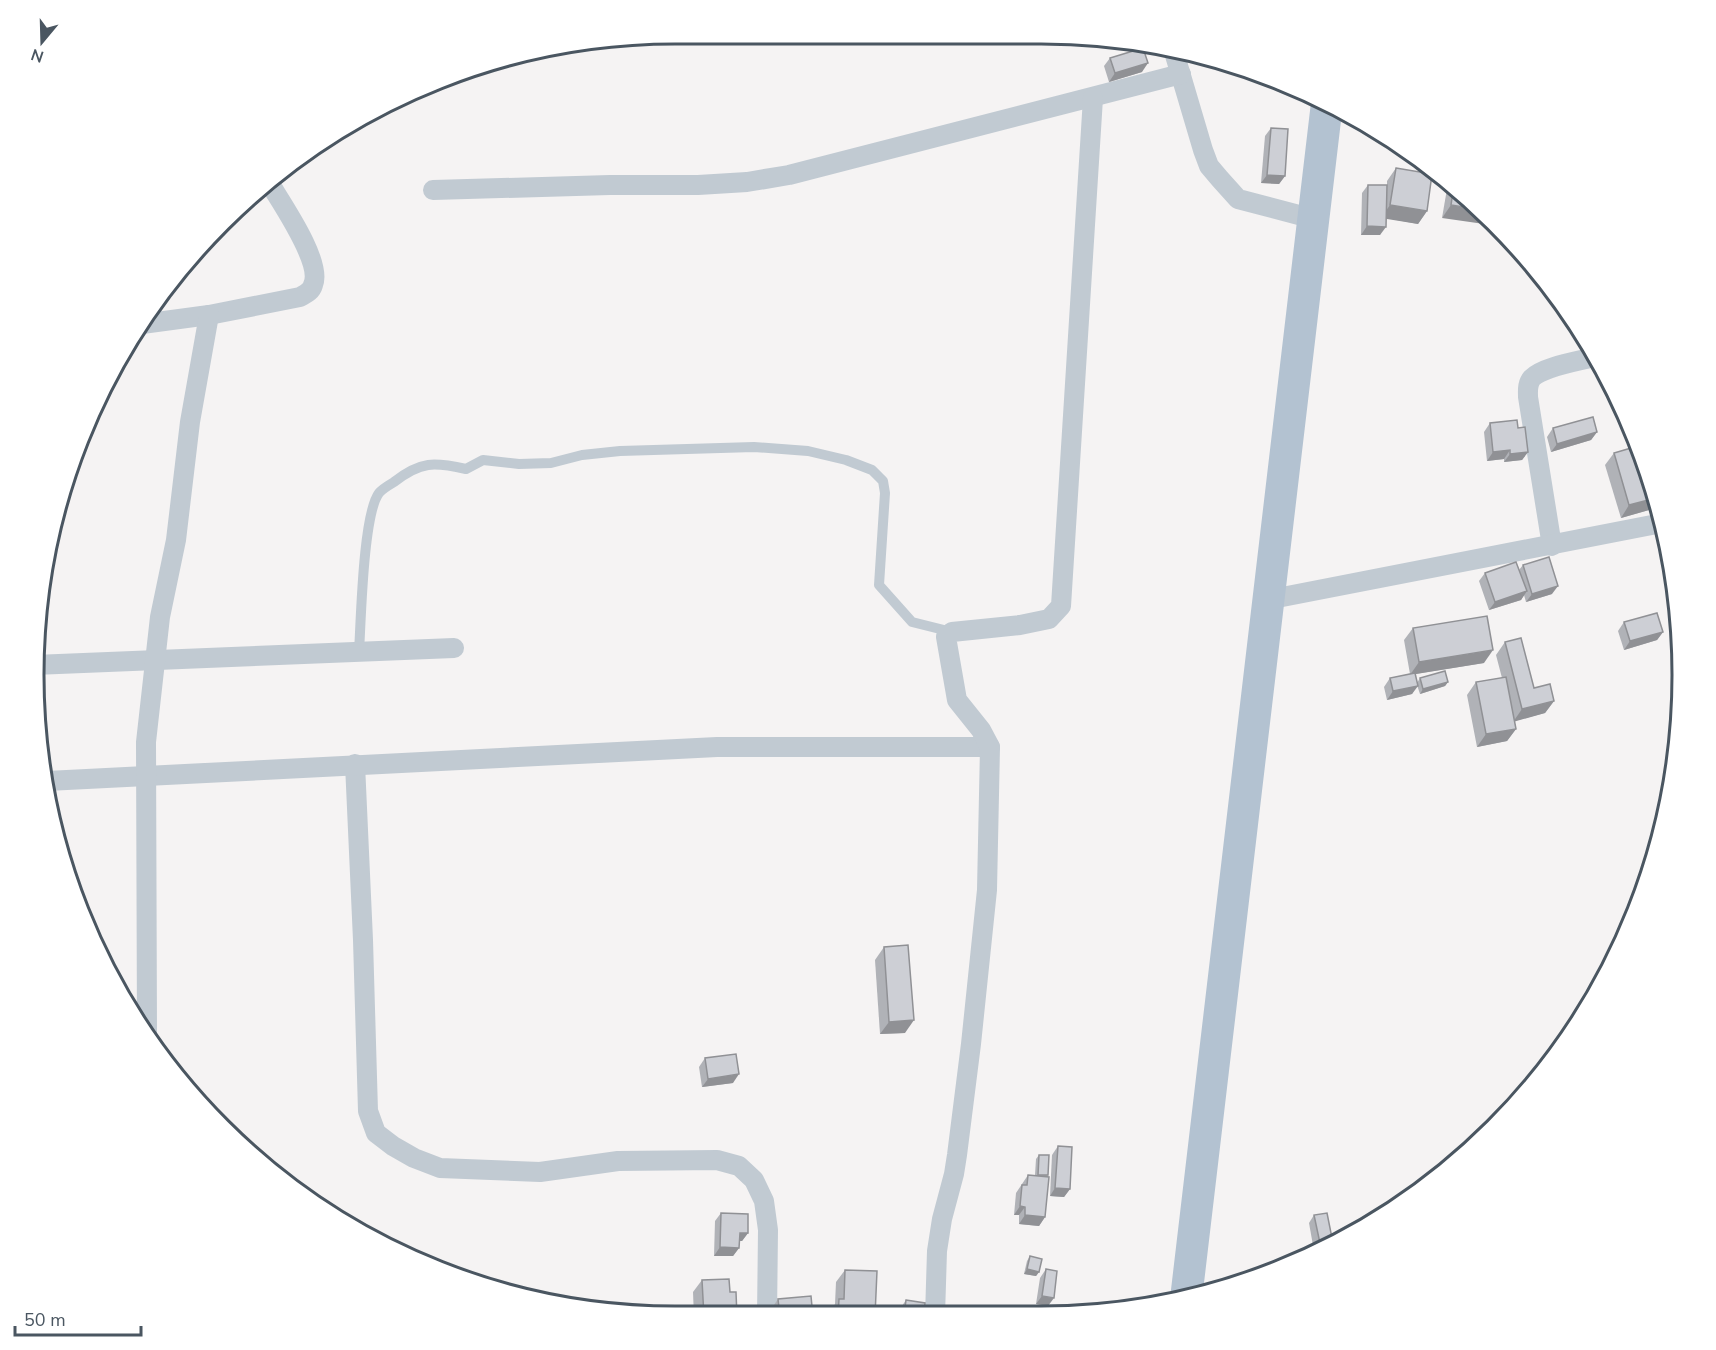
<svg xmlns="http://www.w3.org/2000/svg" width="1716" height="1350" font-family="'Nunito Sans',sans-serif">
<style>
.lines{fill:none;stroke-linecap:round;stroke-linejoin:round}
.lane{stroke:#c1cad2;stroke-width:10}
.street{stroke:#c1cad2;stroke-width:20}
.primary{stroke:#b3c2d1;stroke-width:32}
.wall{fill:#b0b2b7}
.shaded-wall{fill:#909195}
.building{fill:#cdcfd5;stroke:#909195;stroke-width:1.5}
.rim{fill:none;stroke:#4a5661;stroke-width:3}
</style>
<rect width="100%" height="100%" fill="#f5f3f3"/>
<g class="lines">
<path class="lane" d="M359,652C361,621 363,514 379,493C382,489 389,485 394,482C421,461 434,462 466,469L483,460L519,464L551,463L582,455L620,451L754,447L808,451L846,460L872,470L883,481L885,493L879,585L912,622L952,632"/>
<g class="street">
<polyline points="1174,52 1203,150 1209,166 1220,179 1238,199 1314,219"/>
<polyline points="433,190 610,185 698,185 747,182 789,175 1181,74"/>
<path d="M142,324L209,315L300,297C305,294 311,292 313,285C323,263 282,204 270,184"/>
<path d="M1552,546L1528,397C1528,390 1527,384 1532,378C1544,366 1581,361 1598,356"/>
<polyline points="1267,600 1662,523"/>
<polyline points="34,665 454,648"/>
<polyline points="355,764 363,940 368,1111 376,1133 393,1146 414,1158 440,1168 540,1172 618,1161 717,1160 739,1166 754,1180 764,1201 768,1230 767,1317"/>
<polyline points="47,781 717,747 990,747"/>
<polyline points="147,1035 146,742 160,617 176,540 190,422 209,315"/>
<polyline points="935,1316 937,1251 942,1219 954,1174 957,1155 971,1044 987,890 990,747 981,730 957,700 946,637 952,632 1020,625 1049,619 1061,606 1093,98"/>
</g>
<polyline class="primary" points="1186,1299 1327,103"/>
</g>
<g class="wall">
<polygon points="1110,58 1142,72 1109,82 1104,66"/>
<polygon points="1271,128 1285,176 1279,184 1261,183 1265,136"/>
<polygon points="1396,168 1427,211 1418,224 1386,218 1380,235 1361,235 1362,193 1368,185 1387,185 1387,181"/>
<polygon points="1449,181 1464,192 1442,218 1448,183"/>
<polygon points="1490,423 1518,428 1528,452 1522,460 1504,462 1504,459 1487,461 1484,432"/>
<polygon points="1553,428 1597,432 1591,440 1551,452 1547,437"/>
<polygon points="1614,453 1649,510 1621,518 1605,465"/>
<polygon points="1523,565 1552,594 1526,602 1524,595 1521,600 1489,610 1479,581 1485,573 1519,570"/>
<polygon points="1678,608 1679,622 1675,612"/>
<polygon points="1624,622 1663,632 1657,640 1624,650 1618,631"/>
<polygon points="1413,628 1484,663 1415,674 1417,683 1420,678 1448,682 1445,686 1420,694 1417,685 1412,694 1387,700 1384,687 1390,678 1410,674 1404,640"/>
<polygon points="1505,642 1534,688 1554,701 1545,713 1514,721 1516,729 1507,741 1477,747 1467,695 1476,682 1502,678 1496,655"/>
<polygon points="884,947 905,1033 880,1034 875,960"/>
<polygon points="705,1058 733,1083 702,1087 699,1067"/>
<polygon points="1058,1146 1070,1189 1064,1197 1050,1196 1052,1155"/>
<polygon points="1039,1155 1048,1175 1047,1177 1045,1217 1039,1226 1019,1224 1019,1215 1014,1215 1016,1193 1028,1175 1035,1175 1036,1159"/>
<polygon points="721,1213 748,1233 742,1241 740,1241 739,1248 733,1256 714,1256 715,1221"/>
<polygon points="1314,1215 1333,1243 1314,1251 1309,1223"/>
<polygon points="1030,1256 1039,1272 1036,1276 1024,1274 1027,1261"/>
<polygon points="1046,1269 1048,1306 1036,1304 1040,1278"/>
<polygon points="845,1270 875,1316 830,1316 830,1312 835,1304 836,1282"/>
<polygon points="702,1280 730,1292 737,1317 694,1317 693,1292"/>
<polygon points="778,1299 813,1317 773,1317 772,1308"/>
<polygon points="906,1300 924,1316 899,1316 900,1309"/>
</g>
<g class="shaded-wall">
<polygon points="1148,63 1142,72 1109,82 1115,73"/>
<polygon points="1267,175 1285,176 1279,184 1261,183"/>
<polygon points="1390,205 1427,211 1418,224 1381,218"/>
<polygon points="1451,205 1482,210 1498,226 1442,218"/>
<polygon points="1367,226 1386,227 1380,235 1361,235"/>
<polygon points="1597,432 1591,440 1551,452 1557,444"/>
<polygon points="1510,450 1504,459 1487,461 1493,452"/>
<polygon points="1528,452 1522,460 1504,462 1510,454"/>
<polygon points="1656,498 1656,499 1649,510 1621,518 1629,505"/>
<polygon points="1558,586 1552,594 1526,602 1532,594"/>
<polygon points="1527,591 1521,600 1489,610 1495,602"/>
<polygon points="1663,632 1657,640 1624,650 1630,641"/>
<polygon points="1493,650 1484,663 1410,675 1419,662"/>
<polygon points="1448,682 1445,686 1420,694 1423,689"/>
<polygon points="1418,686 1412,694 1387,700 1393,691"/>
<polygon points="1554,701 1545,713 1513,722 1522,709"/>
<polygon points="1516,729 1507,741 1477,747 1486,734"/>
<polygon points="914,1020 905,1033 880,1034 889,1022"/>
<polygon points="739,1074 733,1083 702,1087 708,1079"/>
<polygon points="1055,1188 1070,1189 1064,1197 1050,1196"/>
<polygon points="1020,1206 1025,1207 1019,1215 1014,1215"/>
<polygon points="1025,1215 1045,1217 1039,1226 1019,1224"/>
<polygon points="740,1233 748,1233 742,1241 734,1241"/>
<polygon points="720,1247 739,1248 733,1256 714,1256"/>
<polygon points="1027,1269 1039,1272 1036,1276 1024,1274"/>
<polygon points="1042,1296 1054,1298 1048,1306 1036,1304"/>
</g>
<g class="building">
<polygon points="1143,48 1148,63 1115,73 1110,58"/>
<polygon points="1271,128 1288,129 1285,176 1267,175"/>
<polygon points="1396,168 1432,174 1427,211 1390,205"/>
<polygon points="1368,185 1387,185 1386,227 1367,226"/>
<polygon points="1454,185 1464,192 1482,210 1451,205"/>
<polygon points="1593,417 1597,432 1557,444 1553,428"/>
<polygon points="1517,420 1518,428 1525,427 1528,452 1510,454 1510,450 1493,452 1490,423"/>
<polygon points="1638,446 1649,469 1656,498 1629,505 1614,453"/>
<polygon points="1549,557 1558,586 1532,594 1523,565"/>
<polygon points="1516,562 1527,591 1495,602 1485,573"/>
<polygon points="1657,613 1663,632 1630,641 1624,622"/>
<polygon points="1487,616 1493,650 1419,662 1413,628"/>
<polygon points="1521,638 1534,688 1550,684 1554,701 1522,709 1505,642"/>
<polygon points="1445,671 1448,682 1423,689 1420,678"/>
<polygon points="1415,673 1418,686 1393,691 1390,678"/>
<polygon points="1506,677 1516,729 1486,734 1476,682"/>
<polygon points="908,945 914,1020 889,1022 884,947"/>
<polygon points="736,1054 739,1074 708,1079 705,1058"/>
<polygon points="1058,1146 1072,1147 1070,1189 1055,1188"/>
<polygon points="1039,1155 1049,1155 1048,1175 1038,1175"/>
<polygon points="1028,1175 1049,1177 1045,1217 1025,1215 1025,1207 1020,1206 1022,1185 1027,1185"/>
<polygon points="721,1213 748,1214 748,1233 740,1233 739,1248 720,1247"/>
<polygon points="1327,1213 1333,1243 1321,1248 1314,1215"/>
<polygon points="1030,1256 1042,1259 1039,1272 1027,1269"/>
<polygon points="1046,1269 1057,1271 1054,1298 1042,1296"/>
<polygon points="845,1270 877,1271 875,1316 838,1316 839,1299 844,1299"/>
<polygon points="729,1279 730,1292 736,1292 737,1317 704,1317 702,1280"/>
<polygon points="811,1296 813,1317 780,1317 778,1299"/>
<polygon points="906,1300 925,1303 924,1316 904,1316"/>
</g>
<path d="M0 0H1716V1350H0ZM675 44H1041A631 631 0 0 1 1672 675V675A631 631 0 0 1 1041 1306H675A631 631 0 0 1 44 675V675A631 631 0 0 1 675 44Z" fill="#fff" fill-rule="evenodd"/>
<path class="rim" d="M675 44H1041A631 631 0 0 1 1672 675V675A631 631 0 0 1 1041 1306H675A631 631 0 0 1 44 675V675A631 631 0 0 1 675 44Z"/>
<g transform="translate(42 42) rotate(199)" stroke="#ffffff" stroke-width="4.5" paint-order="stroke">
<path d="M0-4.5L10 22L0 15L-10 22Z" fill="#4a5661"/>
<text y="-9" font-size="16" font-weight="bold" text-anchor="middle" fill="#4a5661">N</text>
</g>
<path d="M15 1326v9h126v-9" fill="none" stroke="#4a5661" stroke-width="3"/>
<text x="24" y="1326" font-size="18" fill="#4a5661" stroke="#ffffff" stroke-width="4.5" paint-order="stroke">50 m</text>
</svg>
